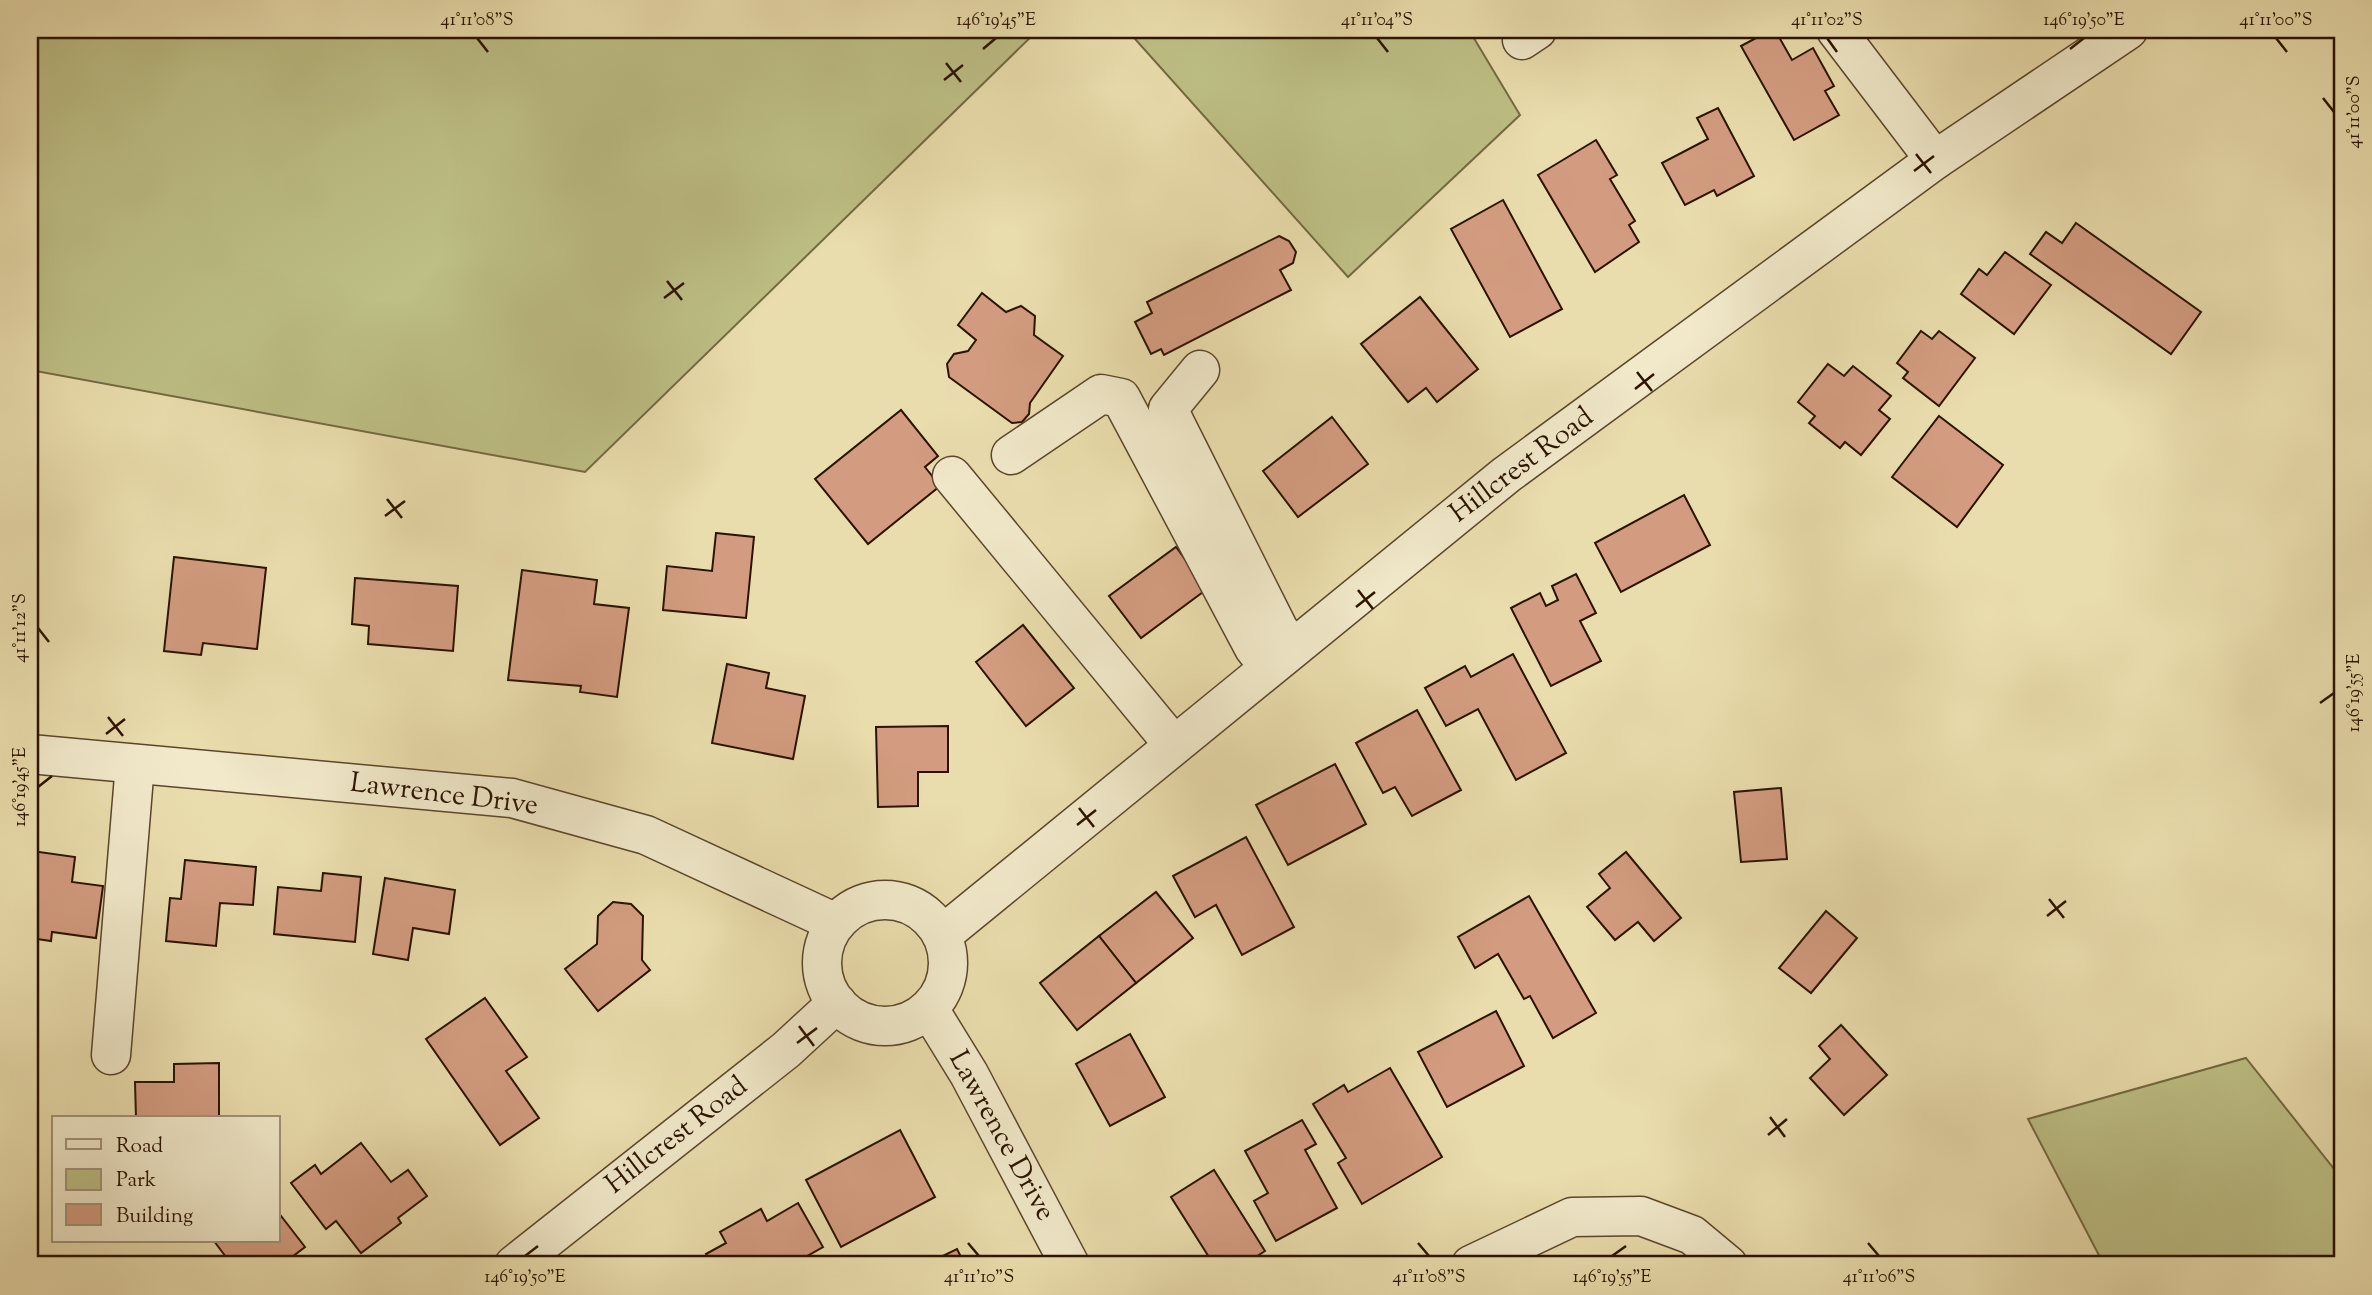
<svg xmlns="http://www.w3.org/2000/svg" width="2372" height="1295" font-family="'Sorts Mill Goudy',serif">
<style>
.green{fill:#bdbf85;stroke:#746942;stroke-width:2}
.building{fill:#d39c80;stroke:#2b1300;stroke-width:2}
.lines{fill:none;stroke-linecap:round;stroke-linejoin:round}
.minor-casing{stroke:#5b462b;stroke-width:41}
.minor{stroke:#f1e9ca;stroke-width:38}
.ticks{fill:none;stroke:#2b1300;stroke-width:2.5}
.labels{text-anchor:middle;dominant-baseline:central;stroke-width:5;stroke-linejoin:round;paint-order:stroke}
.street-label{font-size:28px;fill:#2b1300;stroke:#f1e9ca}
.neatline{fill:none;stroke:#2b1300;stroke-width:2.5}
.ticks-label{font-size:18px;text-anchor:middle;fill:#2b1300}
</style>
<rect width="100%" height="100%" fill="#eaddad"/>
<filter id="stains"><feTurbulence type="fractalNoise" baseFrequency=".00286" numOctaves="4"/><feColorMatrix values="0 0 0 0 .2 0 0 0 0 .09 0 0 0 0 .02 0 0 0 .5 -.17"/></filter>
<radialGradient id="worn" r=".72"><stop offset=".6" stop-color="#630" stop-opacity="0"/><stop offset="1" stop-color="#630" stop-opacity=".3"/></radialGradient>
<g class="green">
<polygon points="30,30 1038,30 585,472 30,370"/>
<polygon points="1127,30 1469,30 1520,115 1348,277"/>
<polygon points="2246,1058 2342,1179 2342,1265 2104,1265 2028,1119"/>
</g>
<g class="building">
<polygon points="1771,30 1775,30 1792,60 1813,48 1834,86 1825,91 1839,115 1794,140 1741,46"/>
<polygon points="1718,108 1754,176 1717,196 1714,190 1685,205 1662,163 1708,139 1697,118"/>
<polygon points="1596,140 1617,175 1610,179 1635,221 1629,225 1639,242 1595,272 1538,175"/>
<polygon points="1503,200 1562,309 1510,337 1451,229"/>
<polygon points="2076,223 2201,312 2171,354 2030,254 2046,232 2062,243"/>
<polygon points="1279,236 1289,241 1296,252 1293,263 1280,270 1291,290 1164,355 1161,349 1151,354 1135,322 1152,313 1147,302"/>
<polygon points="2005,252 2051,285 2014,334 1961,294 1979,269 1987,275"/>
<polygon points="982,293 1006,312 1021,306 1035,316 1034,335 1063,356 1030,403 1029,414 1022,422 1012,423 949,377 947,364 954,354 968,351 976,340 958,325"/>
<polygon points="1420,297 1478,369 1437,402 1426,388 1408,402 1361,344"/>
<polygon points="1921,331 1932,339 1939,331 1975,358 1939,406 1903,378 1908,372 1897,363"/>
<polygon points="1828,364 1844,376 1853,366 1891,396 1879,410 1890,419 1861,455 1845,442 1840,448 1809,423 1815,416 1798,402"/>
<polygon points="901,410 938,456 925,467 940,486 868,544 815,479"/>
<polygon points="1939,416 2003,465 1957,527 1892,477"/>
<polygon points="1332,417 1368,464 1298,517 1263,471"/>
<polygon points="1684,495 1710,545 1621,592 1595,543"/>
<polygon points="716,533 754,537 746,618 663,610 667,566 712,571"/>
<polygon points="1176,547 1207,589 1141,638 1109,596"/>
<polygon points="174,557 266,568 257,649 203,643 201,655 164,651"/>
<polygon points="522,570 597,580 594,604 629,608 617,697 580,692 581,686 508,680"/>
<polygon points="1576,574 1596,613 1580,621 1601,661 1551,686 1511,608 1540,593 1546,606 1558,600 1552,586"/>
<polygon points="355,578 458,586 453,651 368,644 369,626 352,624"/>
<polygon points="1023,625 1074,688 1026,726 976,662"/>
<polygon points="1513,654 1566,753 1516,780 1478,709 1446,726 1425,688 1465,666 1471,677"/>
<polygon points="727,664 769,673 766,688 805,696 793,759 712,743"/>
<polygon points="1417,710 1461,790 1412,816 1395,787 1383,793 1356,743"/>
<polygon points="948,726 948,772 918,772 918,806 878,807 876,727"/>
<polygon points="1335,764 1366,824 1288,865 1256,805"/>
<polygon points="1781,788 1787,859 1741,862 1734,792"/>
<polygon points="1246,837 1294,927 1242,955 1216,905 1195,917 1173,876"/>
<polygon points="32,851 75,857 72,882 103,886 96,938 52,932 51,941 30,938"/>
<polygon points="1626,852 1681,918 1654,941 1638,922 1615,940 1587,907 1610,888 1599,874"/>
<polygon points="185,860 256,867 253,905 220,903 216,946 166,941 170,898 181,899"/>
<polygon points="323,873 361,877 355,942 274,934 278,887 321,891"/>
<polygon points="385,878 455,890 449,934 413,928 408,960 373,954"/>
<polygon points="1156,892 1193,938 1136,983 1099,936"/>
<polygon points="1529,896 1596,1013 1553,1038 1530,996 1524,999 1498,954 1475,968 1458,937"/>
<polygon points="613,902 631,904 643,916 642,960 650,970 598,1011 565,969 597,944 598,916"/>
<polygon points="1826,911 1857,938 1811,993 1779,968"/>
<polygon points="1099,936 1136,983 1077,1030 1040,983"/>
<polygon points="485,998 527,1057 506,1071 539,1118 500,1145 426,1039"/>
<polygon points="1496,1011 1524,1066 1447,1107 1418,1052"/>
<polygon points="1841,1025 1887,1075 1844,1115 1810,1078 1830,1059 1819,1046"/>
<polygon points="1130,1034 1165,1097 1110,1126 1076,1064"/>
<polygon points="219,1063 219,1118 136,1118 135,1082 174,1082 174,1064"/>
<polygon points="1390,1068 1442,1157 1362,1204 1338,1163 1346,1158 1313,1104 1344,1085 1348,1092"/>
<polygon points="1302,1120 1316,1144 1305,1150 1337,1208 1276,1241 1254,1201 1268,1193 1245,1151"/>
<polygon points="900,1130 935,1197 841,1247 806,1180"/>
<polygon points="361,1143 391,1182 408,1170 427,1196 398,1218 401,1223 361,1253 336,1221 326,1229 291,1183 315,1165 321,1174"/>
<polygon points="1214,1170 1265,1251 1243,1265 1214,1265 1171,1197"/>
<polygon points="798,1203 823,1247 791,1265 712,1265 706,1254 726,1243 720,1232 761,1209 767,1221"/>
<polygon points="278,1212 305,1247 292,1257 298,1265 232,1265 214,1241 278,1241"/>
<polygon points="957,1249 965,1265 924,1265"/>
</g>
<g class="lines">
<g class="minor-casing">
<g id="minor">
<polyline points="1836,30 1935,160"/>
<polyline points="1522,40 1537,30"/>
<polyline points="1200,370 1168,409 1279,630 1293,648"/>
<polyline points="1011,455 1101,394 1121,398 1254,648 1269,667"/>
<polyline points="952,476 1173,744"/>
<polyline points="30,754 512,798 646,835 836,923"/>
<circle cx="885" cy="963" r="63"/>
<polyline points="942,935 1506,475 1935,160 2128,30"/>
<polyline points="929,1009 969,1074 1070,1265"/>
<polyline points="111,1055 135,764"/>
<polyline points="514,1265 786,1050 837,1003"/>
<polyline points="1471,1265 1572,1217 1641,1216 1692,1235 1728,1265"/>
</g>
</g>
<use href="#minor" class="minor"/>
</g>
<path class="ticks" d="M477,38L488,52M1377,38L1388,52M1827,38L1837,52M2276,38L2287,52M983,49L996,38M2070,49L2084,38M946,63L961,82M944,80L963,65M2323,98L2334,112M1916,154L1931,173M1914,171L1934,156M667,281L682,300M664,298L684,283M1637,372L1652,391M1635,389L1654,374M387,499L402,518M385,516L405,501M1358,590L1373,609M1356,607L1375,592M38,628L49,642M2320,703L2334,693M108,717L123,736M106,734L125,719M38,787L52,776M1079,808L1094,827M1077,825L1096,810M2049,899L2064,918M2047,916L2066,901M799,1026L814,1046M797,1043L817,1028M1770,1117L1785,1137M1768,1135L1787,1119M968,1243L979,1256M1418,1243L1429,1256M1868,1243L1879,1256M525,1256L538,1246M1612,1256L1626,1246"/>
<g class="labels">
<g class="street-label">
<text transform="translate(1522 466) rotate(-37)">Hillcrest Road</text>
<text transform="translate(444 795) rotate(7)">Lawrence Drive</text>
<text transform="translate(677 1136) rotate(-38)">Hillcrest Road</text>
<text transform="translate(1001 1136) rotate(61)">Lawrence Drive</text>
</g>
</g>
<rect width="2372" height="1295" fill="none" stroke="#eaddad" stroke-width="77"/>
<rect x="52" y="1116" width="228" height="126" fill="#f1e9ca" stroke="#a29379" stroke-width="2"/>
<rect x="66" y="1139" width="35" height="10" fill="#f1e9ca" stroke="#a29379" stroke-width="2"/>
<text x="116" y="1152" font-size="21" fill="#2b1300">Road</text>
<rect x="66" y="1169" width="35" height="21" fill="#bdbf85" stroke="#a29379" stroke-width="2"/>
<text x="116" y="1186" font-size="21" fill="#2b1300">Park</text>
<rect x="66" y="1204" width="35" height="21" fill="#d39c80" stroke="#a29379" stroke-width="2"/>
<text x="116" y="1222" font-size="21" fill="#2b1300">Building</text>
<rect x="38" y="38" width="2296" height="1218" class="neatline"/>
<g class="ticks-label">
<text x="477" y="25">41°11'08"S</text>
<text x="996" y="25">146°19'45"E</text>
<text x="1377" y="25">41°11'04"S</text>
<text x="1827" y="25">41°11'02"S</text>
<text x="2084" y="25">146°19'50"E</text>
<text x="2276" y="25">41°11'00"S</text>
<text transform="translate(2353 112) rotate(-90)" y="6">41°11'00"S</text>
<text transform="translate(19 628) rotate(-90)" y="6">41°11'12"S</text>
<text transform="translate(2353 693) rotate(-90)" y="6">146°19'55"E</text>
<text transform="translate(19 787) rotate(-90)" y="6">146°19'45"E</text>
<text x="525" y="1282">146°19'50"E</text>
<text x="979" y="1282">41°11'10"S</text>
<text x="1429" y="1282">41°11'08"S</text>
<text x="1612" y="1282">146°19'55"E</text>
<text x="1879" y="1282">41°11'06"S</text>
</g>
<rect width="100%" height="100%" filter="url(#stains)"/>
<rect width="100%" height="100%" fill="url(#worn)"/>
</svg>
